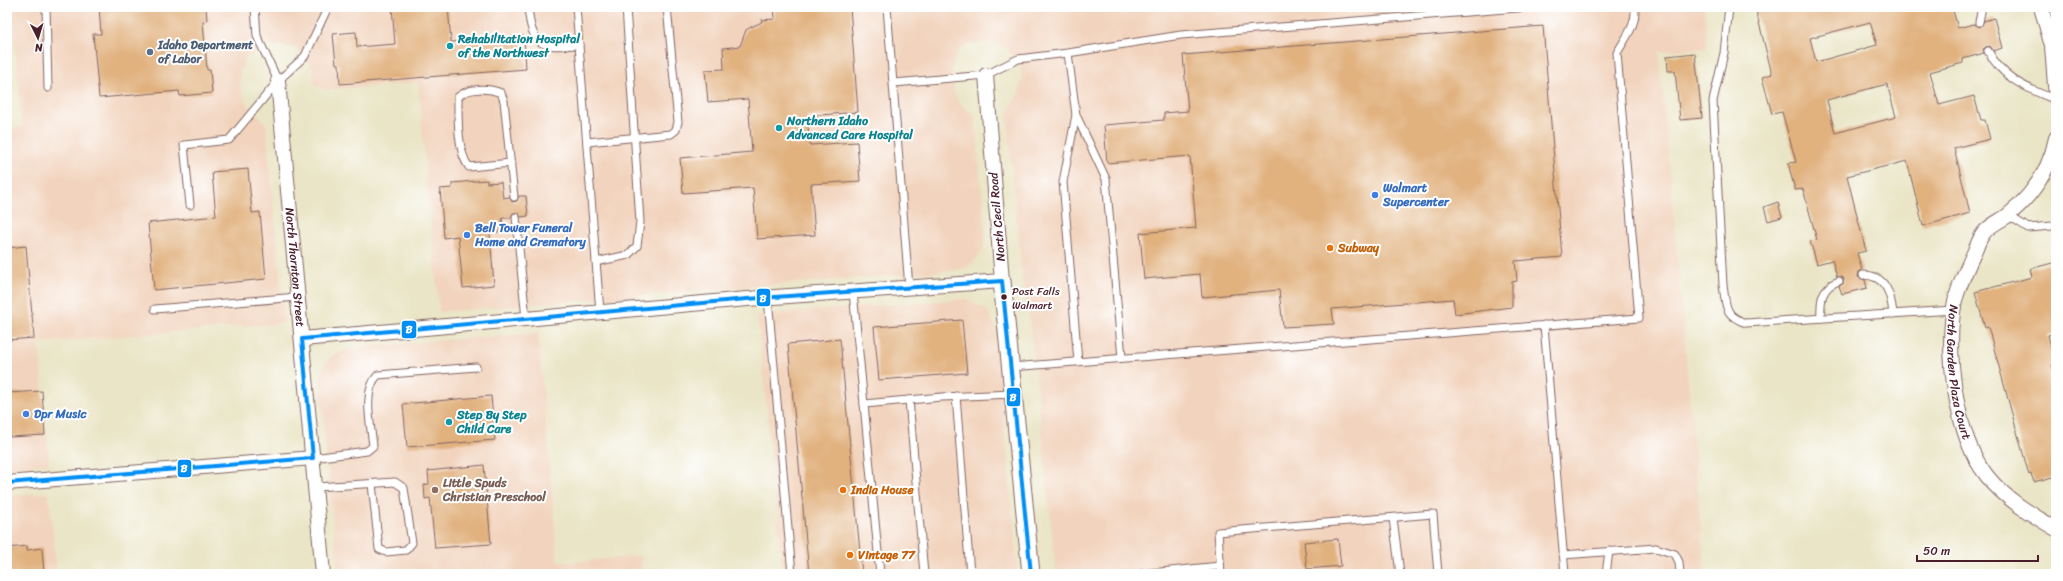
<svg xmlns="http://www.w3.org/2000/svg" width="2063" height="581" font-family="Sriracha,sans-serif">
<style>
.built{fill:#f2d4be}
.building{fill:#e1b17e;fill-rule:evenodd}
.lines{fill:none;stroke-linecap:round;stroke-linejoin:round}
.service-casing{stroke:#826461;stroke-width:9}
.minor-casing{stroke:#826461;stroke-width:16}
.tertiary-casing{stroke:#826461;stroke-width:19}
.service{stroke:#fff;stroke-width:7}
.minor{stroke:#fff;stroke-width:14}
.tertiary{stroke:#fff;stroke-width:17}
.bus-1-casing{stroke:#fff;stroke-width:7}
.bus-1{stroke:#008ef5;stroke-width:4}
.culture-dot{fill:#0f9aa8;stroke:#fff;stroke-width:1.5}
.service-dot{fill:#5c6f8a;stroke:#fff;stroke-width:1.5}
.shop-dot{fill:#3f7fe0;stroke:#fff;stroke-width:1.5}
.food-dot{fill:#e8710a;stroke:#fff;stroke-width:1.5}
.bus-dot{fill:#4a1f2b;stroke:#fff;stroke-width:1.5}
.education-dot{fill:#8d6e63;stroke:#fff;stroke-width:1.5}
.labels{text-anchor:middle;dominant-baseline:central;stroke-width:4;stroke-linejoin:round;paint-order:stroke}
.bus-label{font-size:11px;fill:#4a1f2b;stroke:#fff;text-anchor:start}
.culture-label{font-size:12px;font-weight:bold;fill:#0d838f;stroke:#fff;text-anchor:start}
.service-label{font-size:12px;font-weight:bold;fill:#4e5e75;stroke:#fff;text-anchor:start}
.shop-label{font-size:12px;font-weight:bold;fill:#366cbe;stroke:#fff;text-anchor:start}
.street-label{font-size:12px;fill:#4a1f2b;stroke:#fff}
.food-label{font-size:12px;font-weight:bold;fill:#c56008;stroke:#fff;text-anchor:start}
.education-label{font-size:12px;font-weight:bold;fill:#785e54;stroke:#fff;text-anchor:start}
.line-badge{stroke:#fff;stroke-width:1.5}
.badge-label{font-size:11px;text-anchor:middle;font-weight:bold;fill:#fff}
</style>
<rect width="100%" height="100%" fill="#fff"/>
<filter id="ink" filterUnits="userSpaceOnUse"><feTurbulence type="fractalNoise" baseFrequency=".025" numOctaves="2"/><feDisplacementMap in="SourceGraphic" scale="8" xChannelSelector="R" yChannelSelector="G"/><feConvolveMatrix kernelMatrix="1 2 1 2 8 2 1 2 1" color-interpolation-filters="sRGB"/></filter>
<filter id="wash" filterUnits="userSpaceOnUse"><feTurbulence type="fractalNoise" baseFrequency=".012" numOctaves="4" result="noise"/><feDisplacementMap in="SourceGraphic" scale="16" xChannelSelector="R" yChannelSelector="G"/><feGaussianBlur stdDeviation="0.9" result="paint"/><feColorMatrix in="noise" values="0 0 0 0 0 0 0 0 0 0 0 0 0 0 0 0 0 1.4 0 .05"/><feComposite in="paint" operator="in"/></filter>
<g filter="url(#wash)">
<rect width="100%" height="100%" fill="#eae5c6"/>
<g class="built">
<polygon points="12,7 1705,7 1707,48 1659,52 1705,574 1056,574 1033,347 1022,278 1007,115 1019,91 1022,81 1021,69 1020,62 1005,47 985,42 966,45 960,49 954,60 951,73 955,97 961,105 972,113 975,118 986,239 982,250 976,260 965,268 947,271 439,312 418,83 325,90 314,85 313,68 297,49 280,45 269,46 257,51 245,60 240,71 240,87 245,101 262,119 266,125 285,323 39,343 49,464 7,468 7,129 22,127"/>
<polygon points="965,299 986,309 995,325 1018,574 783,574 757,315"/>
<polygon points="538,333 558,563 641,556 642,574 338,574 320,388 321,375 325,364 332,356 355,347"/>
<polygon points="49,493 57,574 7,574 7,496"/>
</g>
<g id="blocks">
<g class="building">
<polygon points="99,7 206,7 207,21 203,22 207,70 210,70 212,93 180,96 179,91 99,98 93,34 101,34"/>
<polygon points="392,7 448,7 451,42 524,36 526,69 340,84 339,64 336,64 333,34 356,32 357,47 395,44"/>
<polygon points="774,7 850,7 858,112 807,116 810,145 857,142 860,181 811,184 815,235 757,239 753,188 683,193 680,158 752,152 748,99 708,102 705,70 724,69 723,48 740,46 746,30 751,27 762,22 761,20 775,19"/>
<path d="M1755,7H1952L1958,28L1974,24L1980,27L1984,21L1994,18L2002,48L1994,51L1990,46L1986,47L1983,49L1984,53L1963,59V63L1930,72L1939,105L1974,96L1981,120H1985L1990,139L1954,148L1970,213L1923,226L1907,161L1847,176L1866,251L1857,253L1862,270L1859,272L1858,277L1865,280L1867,288L1842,294L1839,286L1843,284L1844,279L1842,277H1837L1832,260L1817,264L1810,241L1817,240L1803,189L1795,190L1788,163L1796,162L1782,112L1772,114L1762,77L1772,74ZM1870,22L1877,45L1816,62L1810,38ZM1887,84L1896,117L1835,133L1827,100Z"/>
<polygon points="1543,26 1562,257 1515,261 1517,281 1512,282 1512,307 1455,314 1453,299 1332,309 1334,324 1283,327 1279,290 1202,297 1200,274 1144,279 1140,233 1196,228 1190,156 1107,163 1104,125 1164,120 1164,113 1188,111 1183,55"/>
<polygon points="1695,53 1702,118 1680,120 1675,71 1668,71 1667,56"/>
<polygon points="248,169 252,213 260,212 266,279 154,290 148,223 216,216 212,172"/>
<polygon points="487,180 487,183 501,182 503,198 509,197 512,202 517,201 519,196 526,196 528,216 521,217 518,213 513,213 511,218 502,218 504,231 490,233 494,285 463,288 458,236 444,238 440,189 452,188 452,183"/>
<polygon points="1778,202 1782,217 1768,221 1764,207"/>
<polygon points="26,246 34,338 7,340 7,248"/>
<polygon points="2056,262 2056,333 2048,335 2055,364 2052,365 2056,381 2056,476 2034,482 2031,474 2029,475 1988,327 1985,328 1975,292 2032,277 2030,269"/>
<polygon points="962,320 967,373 879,380 874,327"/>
<polygon points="840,339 862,574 809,574 788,344"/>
<polygon points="42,391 45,435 10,437 7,393"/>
<polygon points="491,396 495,440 407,447 403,404"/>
<polygon points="484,465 491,544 435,548 430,498 425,499 424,485 429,484 428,471"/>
<polygon points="1338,539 1341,566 1307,569 1304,542"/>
<polygon points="27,546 27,550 42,548 44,574 7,574 7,548"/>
</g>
</g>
</g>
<g filter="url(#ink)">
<use href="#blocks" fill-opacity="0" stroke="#826461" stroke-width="1"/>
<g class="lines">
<g class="service-casing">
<g id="service">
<polyline points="46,7 48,88"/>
<polyline points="255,7 257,36 278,81"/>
<path d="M528,7C532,48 541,47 579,45"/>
<polyline points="576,7 600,312"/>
<polyline points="887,7 909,288"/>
<path d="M1729,7L1724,53L1713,101L1723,285C1726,305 1724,316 1746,323L1954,310"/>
<polyline points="1979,22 1982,7"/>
<path d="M1988,51C2004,80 2027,88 2056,100"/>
<polyline points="1068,53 1076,115 1063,182 1078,362"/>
<polyline points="894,83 986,75 1018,59 1068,53 1181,35 1530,7"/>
<polyline points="1076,115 1106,179 1122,358"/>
<polyline points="587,142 671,134 676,130 678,122 667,7"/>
<path d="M511,163L469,167C457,152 458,116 458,97C468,87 489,88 501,93L504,101L514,197"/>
<polyline points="190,205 184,145 229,140 278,81 305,56 328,7"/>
<polyline points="2008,215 2028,228 2052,226"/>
<polyline points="516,217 526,319"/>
<polyline points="596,262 628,255 637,246 640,222 626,7"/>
<path d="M1863,275C1886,275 1891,294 1893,314"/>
<polyline points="853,292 864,404 942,397 1013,394"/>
<polyline points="768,298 792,574"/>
<polyline points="155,309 298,297"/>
<path d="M1821,318C1820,301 1821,287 1839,281"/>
<polyline points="1544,325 1565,574"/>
<path d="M1011,367L1639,318L1617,53C1624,40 1639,22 1634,7"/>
<polyline points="956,396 970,574"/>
<polyline points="909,400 924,574"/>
<polyline points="864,404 880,574"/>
<path d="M313,458L367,451L373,446C371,426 362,390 378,375L476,367"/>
<polyline points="316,487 395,482 404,488 412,543 406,550 386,552 379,549 372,484"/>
<polyline points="1393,518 1400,574"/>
<polyline points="1563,555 1656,548 1675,554 1679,562 1680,574"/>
<polyline points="1141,574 1220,566"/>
<polyline points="1221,574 1218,532 1433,514 1438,574"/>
<polyline points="1606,574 1609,551"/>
</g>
</g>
<g class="minor-casing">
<g id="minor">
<polyline points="2041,7 2052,46 2056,98"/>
<path id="s1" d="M278,81L323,574"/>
<path id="s2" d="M2056,138C2050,169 2032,196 2007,216C2000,221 1988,226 1983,234C1979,239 1977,247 1974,253C1967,268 1959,285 1955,301C1945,350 1955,436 1987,476C2005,499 2031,514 2056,529"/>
<polyline points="302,339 747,299 1002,281 986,75"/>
<polyline points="7,483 313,458"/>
</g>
</g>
<g class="tertiary-casing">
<polyline id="tertiary" points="1002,281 1031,574"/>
</g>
<use href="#service" class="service"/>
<use href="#minor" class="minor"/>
<use href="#tertiary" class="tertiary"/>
<g class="bus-1-casing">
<polyline id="bus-1" points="7,483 313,458 302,339 747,299 1002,281 1031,574"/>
</g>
<use href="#bus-1" class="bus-1"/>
</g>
</g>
<g class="culture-dot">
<circle cx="450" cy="46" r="4"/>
<circle cx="779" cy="128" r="4"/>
<circle cx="449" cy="422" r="4"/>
</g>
<circle class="service-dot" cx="150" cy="52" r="4"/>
<g class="shop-dot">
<circle cx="1375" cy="195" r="4"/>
<circle cx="467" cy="235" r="4"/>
<circle cx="26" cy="414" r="4"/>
</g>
<g class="food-dot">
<circle cx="1330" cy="248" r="4"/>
<circle cx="843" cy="490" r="4"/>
<circle cx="850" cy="555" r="4"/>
</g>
<circle class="bus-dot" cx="1004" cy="297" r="3.5"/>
<circle class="education-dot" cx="435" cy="490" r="4"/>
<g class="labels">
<g class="bus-label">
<text x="1012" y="291">Post Falls<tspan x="1012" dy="14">Walmart</tspan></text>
</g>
<g class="culture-label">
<text x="458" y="39">Rehabilitation Hospital<tspan x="458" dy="14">of the Northwest</tspan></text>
<text x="787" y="121">Northern Idaho<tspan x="787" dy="14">Advanced Care Hospital</tspan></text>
<text x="457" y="415">Step By Step<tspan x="457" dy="14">Child Care</tspan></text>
</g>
<g class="service-label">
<text x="158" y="45">Idaho Department<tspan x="158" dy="14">of Labor</tspan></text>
</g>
<g class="shop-label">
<text x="1383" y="188">Walmart<tspan x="1383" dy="14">Supercenter</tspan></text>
<text x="475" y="228">Bell Tower Funeral<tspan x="475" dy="14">Home and Crematory</tspan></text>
<text x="34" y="414">Dpr Music</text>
</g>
<g class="street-label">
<text transform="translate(997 217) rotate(-95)">North Cecil Road</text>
<text stroke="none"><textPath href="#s1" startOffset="187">North Thornton Street</textPath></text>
<text stroke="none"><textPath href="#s2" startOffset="269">North Garden Plaza Court</textPath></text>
</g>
<g class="food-label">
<text x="1338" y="248">Subway</text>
<text x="851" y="490">India House</text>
<text x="858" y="555">Vintage 77</text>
</g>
<g class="education-label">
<text x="443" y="483">Little Spuds<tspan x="443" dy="14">Christian Preschool</tspan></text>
</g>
</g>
<g class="line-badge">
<rect x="756" y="288" width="15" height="19" rx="4" fill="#008ef5"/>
<rect x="401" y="320" width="16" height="19" rx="4" fill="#008ef5"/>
<rect x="1006" y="387" width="15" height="20" rx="4" fill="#008ef5"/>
<rect x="177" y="459" width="15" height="19" rx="4" fill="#008ef5"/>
</g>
<g class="badge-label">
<text x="763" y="302">B</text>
<text x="409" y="333">B</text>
<text x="1013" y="401">B</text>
<text x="184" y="472">B</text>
</g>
<rect width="2063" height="581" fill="none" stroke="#fff" stroke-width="24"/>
<g transform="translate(38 38) rotate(175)" stroke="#ffffff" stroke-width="3" paint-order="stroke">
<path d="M0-3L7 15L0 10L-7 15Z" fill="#4a1f2b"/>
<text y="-6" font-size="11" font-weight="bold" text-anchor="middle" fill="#4a1f2b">N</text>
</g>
<path d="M1917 555v6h121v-6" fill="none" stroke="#4a1f2b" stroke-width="2"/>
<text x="1923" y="555" font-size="12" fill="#4a1f2b" stroke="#ffffff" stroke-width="3" paint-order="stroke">50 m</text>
</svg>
